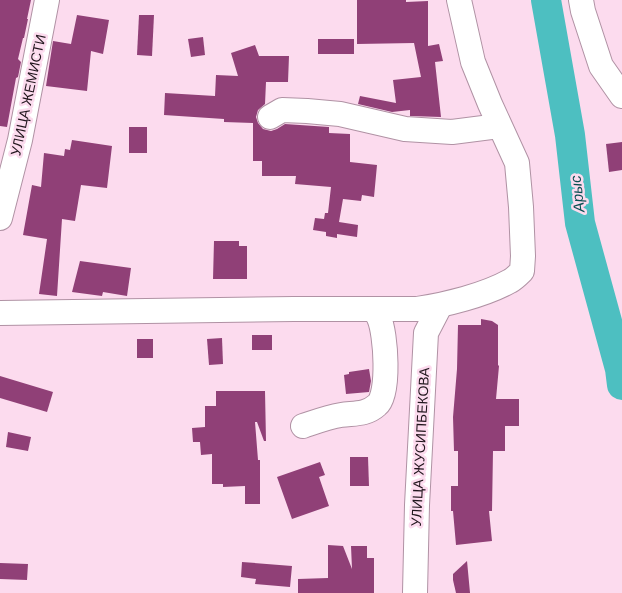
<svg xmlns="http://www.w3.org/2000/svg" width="622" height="593" font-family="Arial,sans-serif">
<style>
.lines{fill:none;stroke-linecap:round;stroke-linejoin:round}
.river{stroke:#4dbfc1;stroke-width:30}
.building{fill:#904077}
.minor-casing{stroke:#b092a4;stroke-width:26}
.minor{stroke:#fff;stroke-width:24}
.labels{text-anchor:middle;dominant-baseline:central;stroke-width:5;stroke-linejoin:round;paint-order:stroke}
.street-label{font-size:14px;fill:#20151c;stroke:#fcdbee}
.water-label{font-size:15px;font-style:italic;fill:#0a4f51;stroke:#fcdbee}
</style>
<rect width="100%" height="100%" fill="#fcdbee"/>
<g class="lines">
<polyline class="river" points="546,0 570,135 580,223 620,369 622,385"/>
</g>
<g class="building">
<polygon points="0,0 31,0 27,19 28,19 24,38 23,38 18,59 21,62 18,77 16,78 7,127 0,126"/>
<polygon points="357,0 406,0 406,2 428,1 428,46 439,44 443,61 435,62 441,117 410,116 410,110 392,112 358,104 360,96 396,103 393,80 421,77 414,43 357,44"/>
<polygon points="77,15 109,20 103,54 91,51 87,91 46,86 53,41 71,44"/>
<polygon points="139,15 154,15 152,56 137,55"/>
<polygon points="203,37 205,55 191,57 188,39"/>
<rect x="318" y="39" width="36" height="15"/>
<polygon points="255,45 259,56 289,56 288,82 266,82 265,104 258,110 256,117 258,123 263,129 271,131 277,129 285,124 329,127 329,133 350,134 350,162 377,165 374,197 362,195 361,201 343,199 339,222 358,225 357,237 337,234 337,238 326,236 326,232 313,230 315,218 324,219 325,213 328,213 331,187 295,184 296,176 262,176 262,161 253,161 253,123 224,122 224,119 164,115 165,93 215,96 216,75 238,76 231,53"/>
<rect x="129" y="127" width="18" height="26"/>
<polygon points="72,140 112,146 107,188 81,185 75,221 62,219 57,296 39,294 47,239 23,235 32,185 41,187 44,153 64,156 65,149 70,150"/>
<polygon points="622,142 622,170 609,172 606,144"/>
<polygon points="214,241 239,241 239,246 247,246 247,279 213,279"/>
<polygon points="80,261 131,268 127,296 103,292 102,296 72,292"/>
<polygon points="481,319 492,321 498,325 498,365 499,366 496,399 519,399 519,426 505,426 505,451 493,451 492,511 489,511 492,541 456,545 453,511 451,511 451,486 458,486 458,451 454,451 453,417 457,369 458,325 481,325"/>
<rect x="252" y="335" width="20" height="15"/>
<polygon points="222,338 223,364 209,365 207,339"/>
<rect x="137" y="339" width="16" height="19"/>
<polygon points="369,369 371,381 369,392 346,394 344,375 349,374 349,372"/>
<polygon points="0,376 53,392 47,412 0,398"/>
<polygon points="216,391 265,391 266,441 264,441 257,422 255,422 258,460 260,460 260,504 245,504 245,486 223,487 223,484 212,484 212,454 201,455 200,442 193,442 192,428 205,427 205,406 216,406"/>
<polygon points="8,432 31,437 28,451 6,447"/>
<polygon points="350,457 368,457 369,486 350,486"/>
<polygon points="320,462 325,475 319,477 329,506 292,519 277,477"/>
<polygon points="328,545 343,546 352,569 351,546 367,546 367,558 374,558 374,593 298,593 298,579 328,578"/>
<polygon points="467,561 470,593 456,593 453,580 453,574"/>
<polygon points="242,562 292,566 290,587 255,584 256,579 241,577"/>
<polygon points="0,563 28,564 27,580 0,579"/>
</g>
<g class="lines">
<g class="minor-casing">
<g id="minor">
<polyline points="581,0 583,11 601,66 622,96"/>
<polyline points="270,117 282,110 307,111 340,114 405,129 452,132 499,126"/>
<polyline points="0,218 20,140 47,0"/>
<path d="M0,313L294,309H417C445,305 485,295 510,281C514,279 518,275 522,271L523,256L521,207L517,163L490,104L473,62L459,0"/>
<path d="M303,426C315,422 328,417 341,415C354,413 366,415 377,405C390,395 386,333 379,318C378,315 375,312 372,309"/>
<polyline points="415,593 417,505 426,333 440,306"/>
</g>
</g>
<use href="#minor" class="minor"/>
</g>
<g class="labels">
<g class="street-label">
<text transform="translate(28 95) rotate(-78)">УЛИЦА ЖЕМИСТИ</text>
<text transform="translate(420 447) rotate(-87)">УЛИЦА ЖУСИПБЕКОВА</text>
</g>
<g class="water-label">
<text transform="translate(577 194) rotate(-96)">Арыс</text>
</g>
</g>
</svg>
